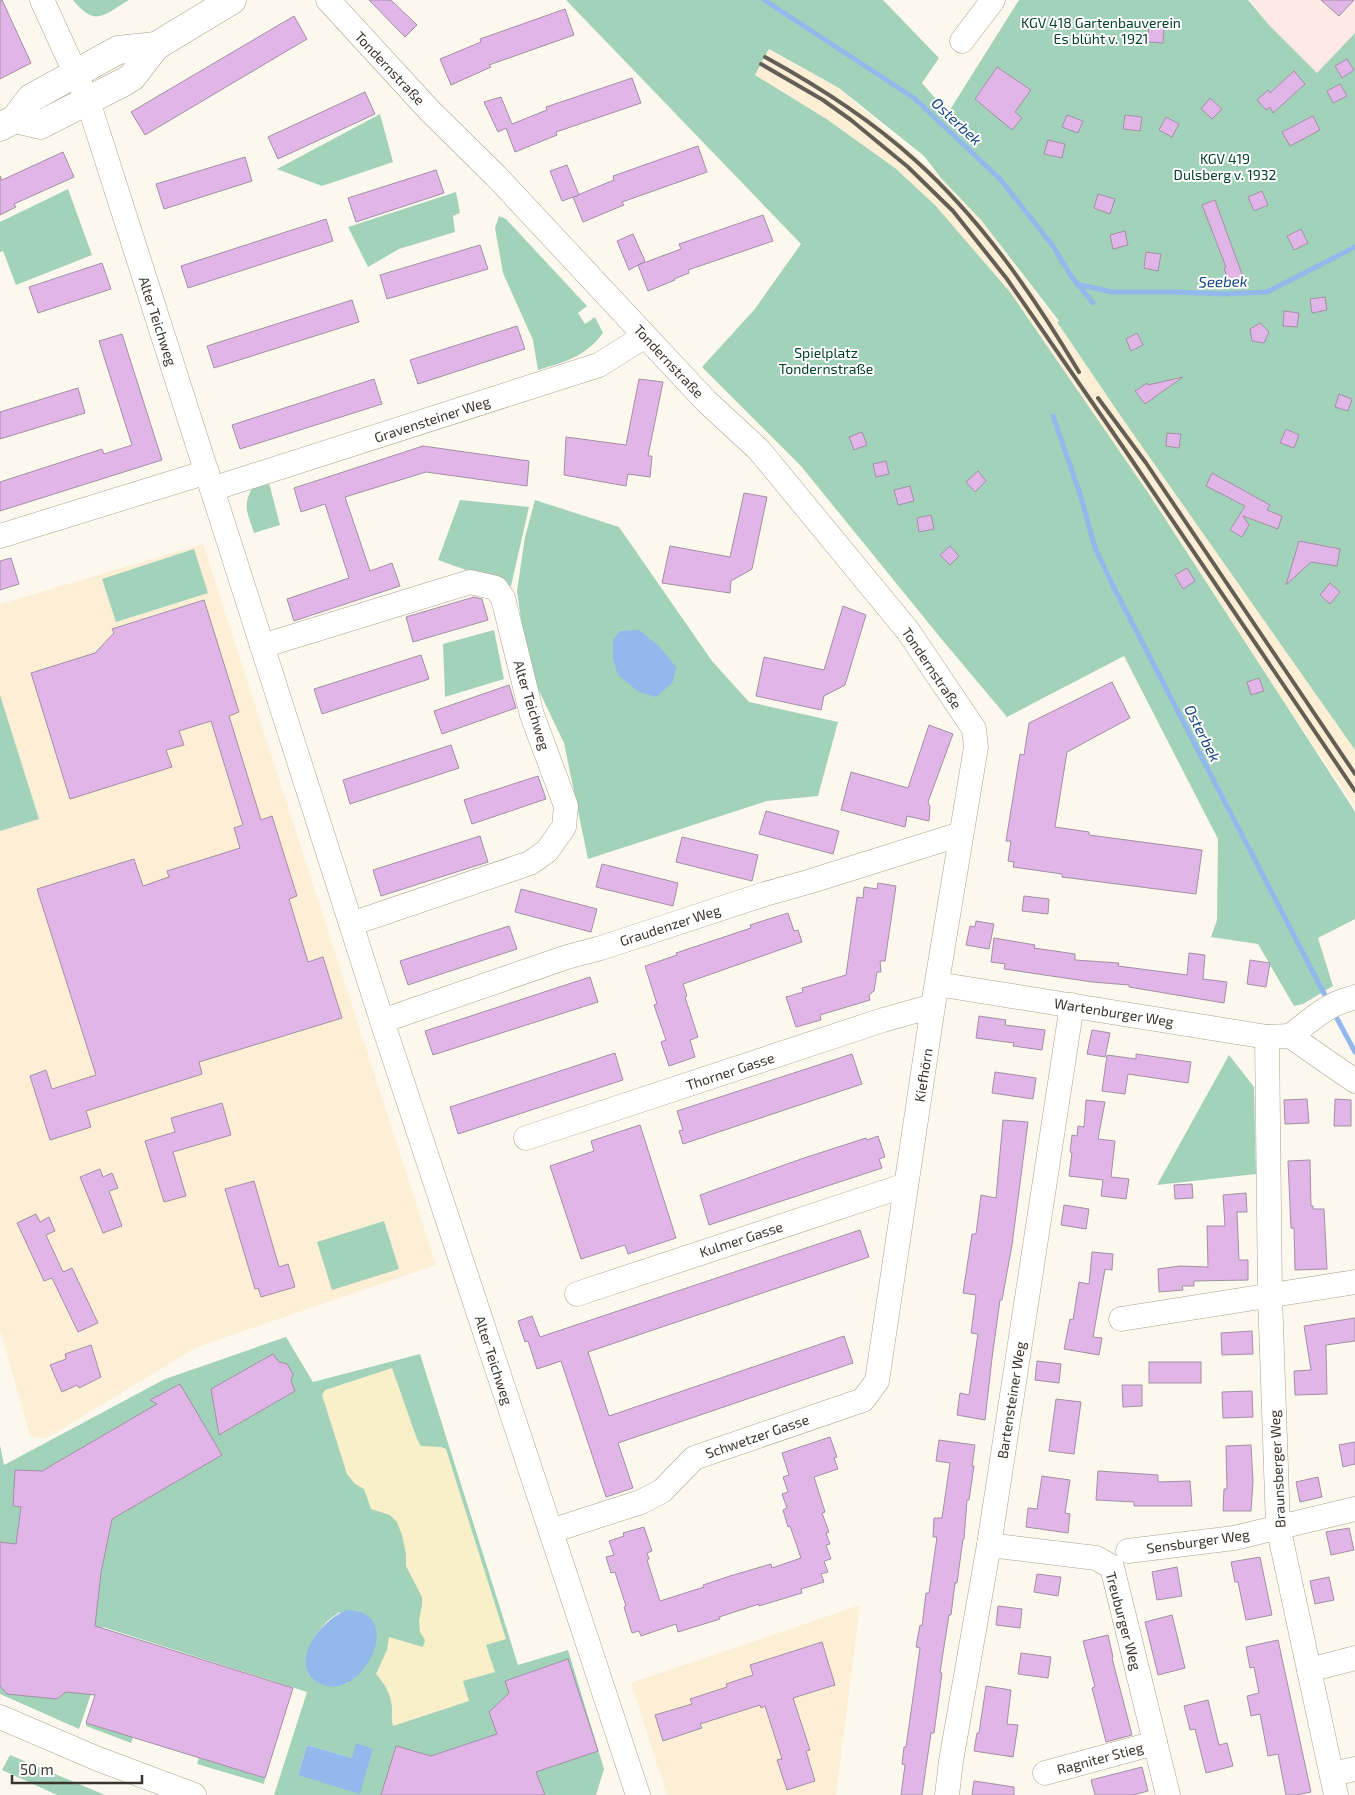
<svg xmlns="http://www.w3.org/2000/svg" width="1355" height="1795" font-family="'Exo 2',sans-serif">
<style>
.commercial{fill:#fee9e5}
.built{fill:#fdeed6}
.green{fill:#a3d2bb;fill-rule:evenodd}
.sand{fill:#f9efc9}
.water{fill:#92b8ec}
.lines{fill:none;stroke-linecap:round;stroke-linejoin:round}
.stream{stroke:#92b8ec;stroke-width:5}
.building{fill:#e2b5e8;stroke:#a190a3}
.minor-casing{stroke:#ada08a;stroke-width:25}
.major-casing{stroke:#ada08a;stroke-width:29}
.minor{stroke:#fff;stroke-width:24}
.major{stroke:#fff;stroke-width:28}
.rail{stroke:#645f56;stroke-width:4}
.labels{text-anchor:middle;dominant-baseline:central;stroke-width:4;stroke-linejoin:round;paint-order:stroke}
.park-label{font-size:14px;fill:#03402b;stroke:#fff}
.street-label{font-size:14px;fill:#3a352c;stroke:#fff}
.water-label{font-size:15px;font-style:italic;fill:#134481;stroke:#fff}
</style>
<rect width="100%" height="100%" fill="#fdf8ee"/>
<polygon class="commercial" points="1250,0 1355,0 1355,33 1317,74 1270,26"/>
<g class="built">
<polygon points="768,49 839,88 941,178 981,220 1057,322 1122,418 1355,750 1355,807 1281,698 1151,497 1010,292 935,205 895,168 828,120 755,76"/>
<polygon points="203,544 436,1265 197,1347 45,1439 30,1436 0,1329 0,604"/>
<polygon points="860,1605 836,1795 667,1795 631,1683"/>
</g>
<g class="green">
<path d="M73,0H129C103,15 96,28 73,0Z"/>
<polygon points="566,0 883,0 939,58 922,83 948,113 1019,0 1248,0 1270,26 1317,73 1355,33 1355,750 1122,418 1057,322 1059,321 981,220 941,178 924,156 839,88 769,49 755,75 828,120 895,168 935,205 1010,292 1151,497 1352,807 1355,812 1355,919 1318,938 1333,986 1303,1004 1294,1006 1258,944 1211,937 1217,920 1218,839 1124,656 1007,717 939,636 801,466 702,367 754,310 801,244"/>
<polygon points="380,114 393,162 322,186 277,169"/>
<polygon points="68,189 92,255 16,285 3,251 0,252 0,222"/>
<polygon points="456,192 460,213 453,216 455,232 399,249 368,267 348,227"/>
<path d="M499,216L506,219L587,306L578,313L585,324L595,317L603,333C584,358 566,361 538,370L533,340L503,273L495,228Z"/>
<path d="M269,483L280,525L254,533C248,513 242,508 252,488Z"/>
<polygon points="460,500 529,507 511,586 438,560"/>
<polygon points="535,500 619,527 712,661 749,702 838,722 818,796 767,801 588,859 564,743 528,668 517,591 525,537"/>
<polygon points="194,549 208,593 116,622 102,579"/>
<polygon points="494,630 504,679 445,697 443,644"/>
<polygon points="0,695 39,819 0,831"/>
<polygon points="1229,1055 1254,1087 1256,1174 1157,1185"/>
<polygon points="384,1221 399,1269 332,1290 317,1242"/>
<path d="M286,1337L313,1382L420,1354L518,1665L568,1650L604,1769L596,1795H274L307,1692L103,1627L97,1677L79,1729L0,1694V1445L4,1465L165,1379ZM340,1612L348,1683C330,1689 302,1683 306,1658C306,1655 309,1651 310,1647C318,1630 324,1622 340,1612ZM307,1745L352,1758L298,1775Z"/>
<polygon points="86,1723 133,1737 131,1743 86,1726"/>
<polygon points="10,1755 105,1795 57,1795 2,1770"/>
<polygon points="199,1758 265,1778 264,1784 197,1764"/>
</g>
<path class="sand" d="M392,1368L417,1439L421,1446L441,1447L446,1449L506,1639L486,1645L495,1672L463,1681L469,1701L393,1726C391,1720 392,1716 392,1710C392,1696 385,1684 376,1674L387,1650L389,1637L423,1647L425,1640L420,1632L419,1621L422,1605V1597L406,1566V1554L402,1535L397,1522L390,1515L371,1509L364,1489L355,1484L347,1474L322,1395L325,1390Z"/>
<g class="water">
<polygon points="639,630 659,646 676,667 673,682 656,697 639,692 618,675 613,659 613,640 620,631"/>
<path d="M348,1610C408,1612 362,1703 321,1684C284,1667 322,1617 348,1610Z"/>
<polygon points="356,1743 373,1749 360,1794 298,1775 307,1745 352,1758"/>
</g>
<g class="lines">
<g class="stream">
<polyline points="764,0 914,98 1000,179 1053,246 1071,276 1093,303"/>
<polyline points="1081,285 1112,292 1176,292 1224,294 1267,292 1355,247"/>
<polyline points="1053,416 1081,497 1095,548 1114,588 1328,1001"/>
<polyline points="1333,1011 1355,1052"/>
</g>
</g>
<g class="building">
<polygon points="0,0 2,0 31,63 0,79"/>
<polygon points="369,0 391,0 417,25 405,37"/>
<polygon points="1321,0 1354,0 1339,16"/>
<polygon points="565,9 574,35 489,65 491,67 451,85 440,59 481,42 480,39"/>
<polygon points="294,16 307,39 145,135 131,112"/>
<polygon points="1149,26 1164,28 1163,43 1148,42"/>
<polygon points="1347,59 1354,70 1342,78 1335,66"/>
<polygon points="997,67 1031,90 1015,112 1022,118 1012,130 975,99"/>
<polygon points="1294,71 1305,84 1273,113 1270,107 1266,110 1257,100 1268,90 1270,93"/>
<polygon points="632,78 641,103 556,132 557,135 515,152 506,128 498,132 484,102 501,97 512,124 547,110 546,107"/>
<polygon points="1340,84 1347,96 1333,103 1327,91"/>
<polygon points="365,92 375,114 278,159 268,137"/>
<polygon points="1210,98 1222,109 1212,119 1201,109"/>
<polygon points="1067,115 1083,121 1078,133 1062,127"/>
<polygon points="1125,115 1142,117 1140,131 1123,129"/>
<polygon points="1313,116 1320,130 1290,146 1282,132"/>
<polygon points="1166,117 1179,124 1172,137 1159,130"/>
<polygon points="1048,140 1065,144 1062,158 1044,154"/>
<polygon points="698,146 707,172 622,202 624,205 583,222 573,197 614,180 613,176"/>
<polygon points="63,152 74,177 14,204 16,207 0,215 0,176 2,180"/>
<polygon points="245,157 252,181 164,209 156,184"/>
<polygon points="567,165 579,195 562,201 550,171"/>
<polygon points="436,170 444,193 356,222 348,198"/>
<polygon points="1262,191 1268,205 1254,211 1248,197"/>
<polygon points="1098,194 1115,199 1110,214 1094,208"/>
<polygon points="1215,200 1243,277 1229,282 1224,268 1226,267 1202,205"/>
<polygon points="763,215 773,241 688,270 689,273 674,279 675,280 648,291 638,265 629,270 617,241 633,234 645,261 638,265 681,249 679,244"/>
<polygon points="326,219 333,241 188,288 181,266"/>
<polygon points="1301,229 1308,243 1294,250 1287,236"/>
<polygon points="1125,231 1128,245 1113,249 1110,235"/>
<polygon points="480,245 488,269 387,299 380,275"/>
<polygon points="1146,252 1161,254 1158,271 1144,268"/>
<polygon points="102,263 111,289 38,313 29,287"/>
<polygon points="1325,297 1327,310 1312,313 1310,299"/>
<polygon points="352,300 359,322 214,368 207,346"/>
<polygon points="1284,311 1299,313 1297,327 1283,326"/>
<polygon points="1260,323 1269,332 1264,343 1252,341 1250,329"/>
<polygon points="517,326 525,349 418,384 410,360"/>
<polygon points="1137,333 1143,345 1131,351 1126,339"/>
<polygon points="122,334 162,460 0,511 0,482 102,449 104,454 132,445 99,341"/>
<polygon points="1183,377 1145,404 1135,391 1147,383 1148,385"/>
<polygon points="374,379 382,404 240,449 232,425"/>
<polygon points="639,379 663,382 648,456 652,456 650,477 628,474 626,486 564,475 566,437 626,445"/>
<polygon points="78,388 85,413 0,439 0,412"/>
<polygon points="1339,394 1352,399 1348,411 1335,407"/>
<polygon points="1286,429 1299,435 1294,448 1280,443"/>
<polygon points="862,432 867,445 854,450 849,437"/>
<polygon points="1167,433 1181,434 1179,448 1166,446"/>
<polygon points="423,446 529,461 527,486 426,472 345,497 370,571 392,563 400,586 294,621 287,599 349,578 325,504 301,512 294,488"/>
<polygon points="886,461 889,474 876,477 873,464"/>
<polygon points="978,471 986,481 975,492 966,482"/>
<polygon points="1212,473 1270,505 1267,510 1282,516 1278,529 1243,516 1249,525 1242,537 1230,530 1245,506 1206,486"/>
<polygon points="910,486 914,501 898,505 894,490"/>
<polygon points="744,493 767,497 752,569 731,581 730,593 662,583 670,546 730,557"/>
<polygon points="931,515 934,529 919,532 917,518"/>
<polygon points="1299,541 1340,549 1337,566 1311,562 1286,585"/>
<polygon points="950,546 959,556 950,565 940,555"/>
<polygon points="11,558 19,584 0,590 0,561"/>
<polygon points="1187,568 1195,581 1183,589 1175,575"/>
<polygon points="1330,583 1340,592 1330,604 1320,595"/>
<polygon points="474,597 482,599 488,620 413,642 406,617"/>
<polygon points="204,600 239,712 229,716 261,820 272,816 297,896 289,899 308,962 323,957 342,1018 199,1062 202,1074 86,1111 91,1127 50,1140 30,1076 46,1070 52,1089 96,1075 37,889 134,859 143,886 169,877 167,871 240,848 234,828 243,825 211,721 179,731 184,745 166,750 172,767 70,799 31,673 95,653 114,633 112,629"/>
<polygon points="843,606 866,615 845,685 824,696 821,710 756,696 764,657 824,670"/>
<polygon points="421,655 429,679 322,714 314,689"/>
<polygon points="1259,678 1264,691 1251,695 1247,682"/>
<polygon points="1112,682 1130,718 1067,752 1055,827 1089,832 1089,835 1202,850 1196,894 1062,877 1062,874 1013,867 1014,862 1008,861 1011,841 1006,841 1020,754 1024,755 1029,723"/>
<polygon points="509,685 516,708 442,734 434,711"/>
<polygon points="929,725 953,734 928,802 930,807 929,821 907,816 905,827 841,810 851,772 908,788"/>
<polygon points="451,745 459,768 350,804 343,780"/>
<polygon points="538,776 546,799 472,824 464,800"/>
<polygon points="766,811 839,831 833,854 759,834"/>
<polygon points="480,836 488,862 381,896 373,870"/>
<polygon points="682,837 758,855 752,881 676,862"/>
<polygon points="602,864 678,883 673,906 596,887"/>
<polygon points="878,883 896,886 885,961 880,961 881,972 877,972 874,991 869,995 870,1000 820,1015 821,1020 796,1027 786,997 803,992 802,988 846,975 857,897 863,898 864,887 877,889"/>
<polygon points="521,889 597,909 591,932 515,912"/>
<polygon points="1024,896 1049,899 1048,914 1022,911"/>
<polygon points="788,913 794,931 798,930 802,942 683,984 687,996 685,997 698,1037 690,1040 695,1057 669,1066 661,1042 666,1040 654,1005 657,1004 645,966 677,955 676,953 751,928 750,925"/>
<polygon points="976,921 994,924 989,949 966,945 970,926 975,927"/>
<polygon points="509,926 517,949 408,985 400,961"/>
<polygon points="994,938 1035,945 1034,948 1075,954 1075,960 1119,963 1118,966 1187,975 1189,953 1205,955 1203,979 1227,982 1224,1003 1129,987 1129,985 1092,982 1004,969 1005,964 991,962"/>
<polygon points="1250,960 1270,963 1266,987 1247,984"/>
<polygon points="590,977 598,1002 433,1055 425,1031"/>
<polygon points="979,1016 1006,1020 1005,1025 1045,1030 1042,1050 1013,1046 1014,1043 976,1038"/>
<polygon points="1092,1030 1110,1033 1105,1057 1087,1054"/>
<polygon points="615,1053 623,1080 458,1134 450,1107"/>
<polygon points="852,1054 862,1084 683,1144 679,1131 683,1130 677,1111"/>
<polygon points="1136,1054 1191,1062 1188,1083 1128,1074 1125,1094 1102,1091 1107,1055 1136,1059"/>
<polygon points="995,1072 1036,1078 1033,1099 992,1093"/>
<polygon points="1307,1099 1309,1123 1285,1124 1284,1100"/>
<polygon points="1335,1099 1351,1100 1351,1126 1334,1126"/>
<polygon points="1086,1100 1105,1102 1098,1139 1115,1141 1111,1177 1129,1179 1126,1199 1101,1196 1103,1180 1069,1176 1072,1153 1070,1152 1072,1135 1077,1136 1078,1126 1084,1127"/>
<polygon points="222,1103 231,1135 173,1152 186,1196 164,1202 145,1141 175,1132 171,1118"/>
<polygon points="1003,1120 1028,1122 1012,1245 1002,1300 1000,1300 992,1358 985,1420 957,1415 960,1393 969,1395 978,1334 971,1333 976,1295 963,1293 972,1234 976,1234 981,1195 996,1198"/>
<polygon points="640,1125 676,1238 628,1254 625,1245 581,1259 550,1166 594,1151 591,1141"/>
<polygon points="878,1136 885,1157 879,1159 882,1168 709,1225 700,1195 804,1158 866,1138 867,1140"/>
<polygon points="1310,1160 1311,1206 1313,1206 1313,1209 1324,1209 1327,1269 1295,1270 1294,1228 1291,1228 1288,1161"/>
<polygon points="100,1169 103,1177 112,1173 118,1188 109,1191 122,1226 103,1233 80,1177"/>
<polygon points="254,1181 279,1267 288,1264 295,1287 261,1297 258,1288 255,1289 225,1189"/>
<polygon points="1192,1184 1193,1198 1175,1199 1174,1185"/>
<polygon points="1246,1193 1247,1212 1237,1212 1239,1260 1248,1260 1248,1280 1194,1281 1194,1286 1182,1286 1183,1290 1159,1292 1158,1269 1180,1266 1208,1267 1207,1226 1225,1226 1223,1195"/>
<polygon points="1064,1205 1089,1209 1086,1229 1061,1225"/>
<polygon points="36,1214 40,1222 49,1217 55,1231 46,1235 63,1272 72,1268 98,1323 78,1332 52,1278 44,1281 17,1223"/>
<polygon points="860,1230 869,1257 588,1352 609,1416 844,1336 853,1363 618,1443 633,1488 606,1497 561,1361 537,1369 528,1341 525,1342 518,1321 532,1316 540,1337"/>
<polygon points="1092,1252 1113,1254 1112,1270 1105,1269 1093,1337 1102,1338 1099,1355 1064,1349 1070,1319 1073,1320 1079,1282 1089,1284"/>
<polygon points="1355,1318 1355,1341 1326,1345 1327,1394 1295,1395 1294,1371 1311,1370 1304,1326"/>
<polygon points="1252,1331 1253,1354 1222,1355 1221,1333"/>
<polygon points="91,1345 101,1377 79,1388 77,1385 62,1392 50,1365 66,1359 65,1354"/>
<polygon points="273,1354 279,1362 287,1364 293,1374 291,1381 295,1391 219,1435 211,1389"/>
<polygon points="1037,1361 1061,1364 1059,1383 1035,1380"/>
<rect x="1149" y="1362" width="52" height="21"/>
<polygon points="180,1384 222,1455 112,1519 101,1573 95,1626 293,1688 265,1778 86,1723 95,1695 66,1692 57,1699 7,1694 0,1686 0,1542 16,1544 21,1507 13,1506 15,1470 42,1471 157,1404 150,1400"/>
<polygon points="1122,1385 1142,1385 1142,1406 1123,1407"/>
<polygon points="1252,1391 1253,1417 1223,1418 1222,1392"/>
<polygon points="1056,1399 1081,1402 1074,1454 1049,1451"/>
<polygon points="830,1437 837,1457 834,1458 838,1469 814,1477 825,1512 822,1513 829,1532 826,1533 830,1544 826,1545 831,1559 824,1561 828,1572 821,1574 824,1582 801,1589 802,1593 759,1606 759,1604 719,1617 720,1619 678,1632 676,1624 641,1636 639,1631 632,1633 624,1607 626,1606 615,1572 611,1573 606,1557 614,1555 609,1541 624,1536 623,1533 644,1527 652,1551 647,1553 649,1559 647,1560 660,1601 704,1587 703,1585 730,1576 771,1564 772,1568 801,1558 790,1526 788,1527 783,1510 787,1508 782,1494 788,1492 783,1477 789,1475 782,1453"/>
<polygon points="939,1440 975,1445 972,1466 974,1466 969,1500 967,1500 964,1539 963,1539 957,1583 955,1583 951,1615 949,1615 940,1672 942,1673 934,1733 931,1733 922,1795 901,1795 905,1765 902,1764 904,1747 906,1747 920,1648 916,1647 920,1625 922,1626 926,1593 929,1593 937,1537 933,1537 934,1518 942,1518 950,1463 936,1461"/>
<polygon points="1355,1442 1355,1464 1343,1467 1339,1445"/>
<polygon points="1251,1445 1253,1482 1251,1511 1223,1511 1224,1489 1227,1489 1226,1446"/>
<polygon points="1098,1471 1158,1475 1158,1482 1190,1481 1192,1506 1134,1506 1134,1502 1096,1500"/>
<polygon points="1042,1476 1070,1480 1065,1513 1070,1514 1068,1533 1026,1527 1028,1508 1037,1509"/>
<polygon points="1318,1477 1322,1497 1300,1502 1296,1482"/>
<polygon points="1349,1528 1354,1550 1331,1555 1326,1532"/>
<polygon points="1260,1557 1272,1615 1246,1620 1238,1582 1235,1582 1231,1562"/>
<polygon points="1177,1567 1182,1596 1157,1600 1152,1572"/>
<polygon points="1037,1574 1061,1577 1058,1596 1034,1592"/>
<polygon points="1329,1577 1334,1600 1315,1604 1310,1581"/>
<polygon points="998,1606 1022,1609 1020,1628 996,1625"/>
<polygon points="1172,1615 1185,1668 1158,1675 1145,1622"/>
<polygon points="1108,1635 1113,1657 1112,1658 1132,1735 1106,1742 1092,1688 1095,1687 1083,1641"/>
<polygon points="1278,1640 1311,1792 1296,1795 1286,1795 1278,1754 1268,1756 1260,1714 1251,1716 1247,1696 1259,1693 1254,1667 1250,1668 1246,1647"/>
<polygon points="822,1642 835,1685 793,1698 810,1750 806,1751 815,1781 787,1790 777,1760 782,1759 765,1706 761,1708 760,1705 700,1724 702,1728 663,1741 655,1715 692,1704 690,1699 727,1687 726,1684 753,1675 750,1665"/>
<polygon points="1021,1653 1051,1657 1048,1678 1018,1674"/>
<polygon points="568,1659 598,1751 536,1772 545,1795 381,1795 396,1746 431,1756 497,1734 489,1712 509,1693 505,1681"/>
<polygon points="986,1686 1011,1690 1007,1724 1018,1725 1013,1757 974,1751 977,1733 979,1733"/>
<polygon points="1208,1700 1219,1745 1227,1743 1233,1766 1206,1773 1195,1729 1190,1730 1184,1706"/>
<polygon points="1142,1767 1148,1791 1133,1795 1095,1795 1091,1780"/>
<polygon points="974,1781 1014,1787 1014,1795 972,1795"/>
</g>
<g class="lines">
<g class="minor-casing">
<g id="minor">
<polyline points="42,0 88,101 382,1021 638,1795"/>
<polyline points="328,0 430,111 496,176 706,401 759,450 908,631 974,729 976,747 933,1006 877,1381 863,1400 694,1458 662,1491 641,1502 551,1531"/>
<polyline points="962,41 993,0"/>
<polyline points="212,489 599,365 645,336"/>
<polyline points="0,536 207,472"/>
<polyline points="262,646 470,582 496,588 503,598 532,715 566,806 564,827 547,851 530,863 351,924"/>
<polyline points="937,984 1267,1037 1290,1036 1355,1081"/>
<polyline points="382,1021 567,957 601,948 765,894 808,882 961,834"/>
<path d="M1290,1036C1306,1024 1322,1009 1340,1002C1345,1000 1350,999 1355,997"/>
<polyline points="1267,1037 1270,1296 1278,1526 1336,1795"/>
<polyline points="526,1138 883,1020 933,1006"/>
<polyline points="577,1294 906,1185"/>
<polyline points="1121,1319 1355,1282"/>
<polyline points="989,1545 1096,1558 1112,1567 1168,1795"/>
<polyline points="1128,1551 1234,1538 1355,1509"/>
<polyline points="1309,1670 1355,1658"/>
<polyline points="0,1717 98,1759 194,1795"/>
<polyline points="1045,1773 1155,1743"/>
<polyline points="1332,1774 1355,1769"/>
<polyline points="947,1795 951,1761 989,1545 1072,1005"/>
</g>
</g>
<g class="major-casing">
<g id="major">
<polyline points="15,119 40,125 124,82 132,77 156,46 232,0"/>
<polyline points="0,127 15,119 31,98 118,50 156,46"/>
</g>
</g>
<use href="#minor" class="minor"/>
<use href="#major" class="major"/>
<g class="rail">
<path d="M765,57C818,86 870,119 915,160C982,220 1033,295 1079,372"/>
<polyline points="761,64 823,100 851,120 908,167 953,211 1007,279 1125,450 1355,791"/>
<polyline points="1098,398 1146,463 1355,774"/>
</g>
</g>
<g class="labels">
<g class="park-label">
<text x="1101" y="22">KGV 418 Gartenbauverein<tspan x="1101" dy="16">Es blüht v. 1921</tspan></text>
<text x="1225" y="158">KGV 419<tspan x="1225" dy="16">Dulsberg v. 1932</tspan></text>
<text x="826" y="352">Spielplatz<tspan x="826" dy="16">Tondernstraße</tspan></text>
</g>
<g class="street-label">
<text transform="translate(390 68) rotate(47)">Tondernstraße</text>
<text transform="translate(158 321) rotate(72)">Alter Teichweg</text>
<text transform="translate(669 361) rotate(47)">Tondernstraße</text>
<text transform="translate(432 419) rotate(-18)">Gravensteiner Weg</text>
<text transform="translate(932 668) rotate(56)">Tondernstraße</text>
<text transform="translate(532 705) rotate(73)">Alter Teichweg</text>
<text transform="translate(670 925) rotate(-18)">Graudenzer Weg</text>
<text transform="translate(1114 1012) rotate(9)">Wartenburger Weg</text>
<text transform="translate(730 1071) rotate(-18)">Thorner Gasse</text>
<text transform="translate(923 1075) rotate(-81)">Kiefhörn</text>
<text transform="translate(741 1239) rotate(-18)">Kulmer Gasse</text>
<text transform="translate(494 1360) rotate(72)">Alter Teichweg</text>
<text transform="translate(1011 1400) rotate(-81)">Bartensteiner Weg</text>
<text transform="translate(757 1436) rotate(-19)">Schwetzer Gasse</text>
<text transform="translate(1277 1469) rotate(-93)">Braunsberger Weg</text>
<text transform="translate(1198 1541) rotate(-8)">Sensburger Weg</text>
<text transform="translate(1124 1621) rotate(75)">Treuburger Weg</text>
<text transform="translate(1100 1758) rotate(-15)">Ragniter Stieg</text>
</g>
<g class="water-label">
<text transform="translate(957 121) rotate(43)">Osterbek</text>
<text transform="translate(1223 281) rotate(-1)">Seebek</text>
<text transform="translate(1203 733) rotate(63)">Osterbek</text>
</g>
</g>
<path d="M12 1775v8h130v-8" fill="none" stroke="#3a352c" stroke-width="2.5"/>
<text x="20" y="1775" font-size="15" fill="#3a352c" stroke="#ffffff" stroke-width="4" paint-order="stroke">50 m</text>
</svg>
